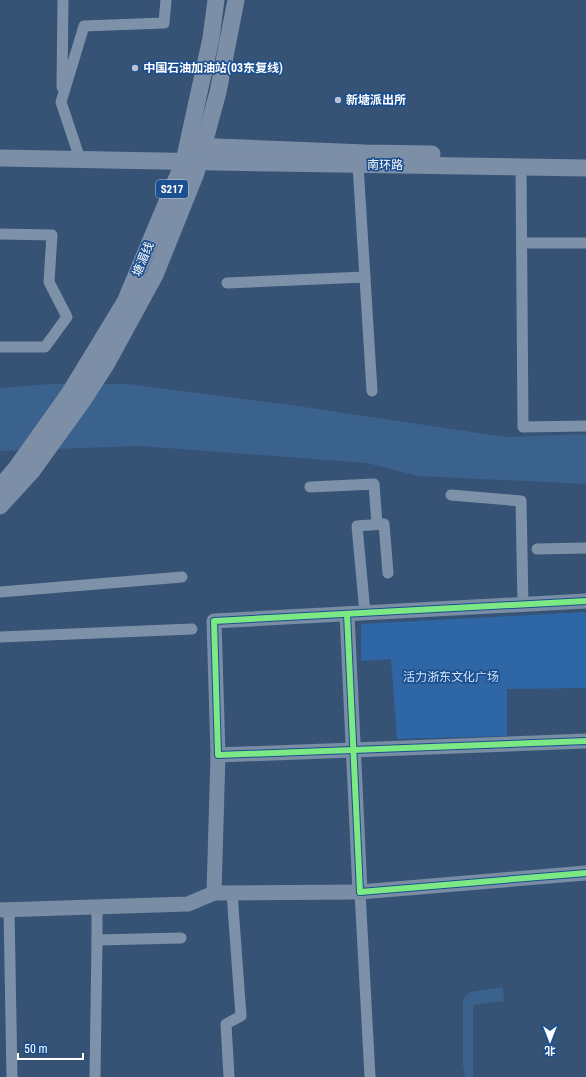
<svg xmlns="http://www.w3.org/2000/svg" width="586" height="1077" font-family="'Roboto Condensed','Noto Sans SC',sans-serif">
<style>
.green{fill:#2f66a5}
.water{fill:#3b618d}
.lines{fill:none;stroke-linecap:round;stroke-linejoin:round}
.street{stroke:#7d92a8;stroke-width:11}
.secondary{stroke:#798da4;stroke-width:15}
.primary{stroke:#7d8ea7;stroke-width:17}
.cycleway-casing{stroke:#1b4f8f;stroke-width:8}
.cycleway{stroke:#7ce984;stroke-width:6}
.poi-dot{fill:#b9c2ce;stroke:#1b4f8f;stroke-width:1.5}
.labels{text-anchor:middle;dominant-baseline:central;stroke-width:3.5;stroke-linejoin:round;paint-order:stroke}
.shield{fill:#1b4f8f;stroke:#bbcadd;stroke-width:1}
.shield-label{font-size:11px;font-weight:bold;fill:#fff}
.poi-label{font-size:12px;font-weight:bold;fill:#fff;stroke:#1b4f8f;text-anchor:start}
.street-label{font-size:12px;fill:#fff;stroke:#1b4f8f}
.park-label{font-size:12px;fill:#cfe3fa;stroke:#1b4f8f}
</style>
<rect width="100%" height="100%" fill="#365274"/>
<polygon class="green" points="586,612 586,688 507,689 507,736 397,739 391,659 361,661 361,624"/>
<g class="water">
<polygon points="49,384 128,384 298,406 505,437 586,434 586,484 418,476 367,463 139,446 0,451 0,388"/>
<polygon points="503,987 504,1001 473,1005 473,1077 465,1077 463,1065 463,999 470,992"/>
</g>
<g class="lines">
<g class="street">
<polyline points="62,87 63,0"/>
<polyline points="80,159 61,102 84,26 164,23 166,0"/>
<polyline points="358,165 372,391"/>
<polyline points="521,167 523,427 586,426"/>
<polyline points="0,234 52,235 49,282 67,317 45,347 0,347"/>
<polyline points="522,243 586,243"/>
<polyline points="227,283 365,277"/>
<polyline points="310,487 374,484 377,524"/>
<polyline points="451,495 521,501 523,604"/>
<polyline points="537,549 586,548"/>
<polyline points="0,592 182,577"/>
<polyline points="365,613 357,526 384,524 388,573"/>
<polyline points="0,637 192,629"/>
<polyline points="360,892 370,1077"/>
<polyline points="97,907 97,940 181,938"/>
<polyline points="9,909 12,1077"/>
<polyline points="95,1077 97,940"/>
<polyline points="229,1077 226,1024 241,1016 232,893"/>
</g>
<g class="secondary">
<polyline points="586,601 214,621 218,755 586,741"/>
<polyline points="347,614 360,892 586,873"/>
<polyline points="214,893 218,755"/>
<polyline points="0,910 188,904 214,893 360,892"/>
</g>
<g class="primary">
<polyline points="192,146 365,153 432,154"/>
<path d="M0,158C195,161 391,166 586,168"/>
<polyline points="0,487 17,467 69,394 125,302 184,161 211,38 216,0"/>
<polyline points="0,506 32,471 81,403 107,363 155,275 196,173 218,92 236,0"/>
</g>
<g class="cycleway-casing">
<g id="cycleway">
<polyline points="586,601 214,621 218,755 586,741"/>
<polyline points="347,614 360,892 586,873"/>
</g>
</g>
<use href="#cycleway" class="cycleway"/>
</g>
<g class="poi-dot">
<circle cx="135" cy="68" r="4"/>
<circle cx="338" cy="100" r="4"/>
</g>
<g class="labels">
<rect class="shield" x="156" y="180" width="32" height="18" rx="3"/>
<g class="shield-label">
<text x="172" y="189">S217</text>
</g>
<g class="poi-label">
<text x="143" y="68">中国石油加油站(03东复线)</text>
<text x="346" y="100">新塘派出所</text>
</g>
<g class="street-label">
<text transform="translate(385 165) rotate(1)">南环路</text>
<text transform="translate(143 259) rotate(-67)">塘湄线</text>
</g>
<g class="park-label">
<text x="451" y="677">活力浙东文化广场</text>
</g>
</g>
<g transform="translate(550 1041) rotate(180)" stroke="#1b4f8f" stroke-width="3" paint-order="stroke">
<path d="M0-3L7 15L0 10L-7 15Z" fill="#ffffff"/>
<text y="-6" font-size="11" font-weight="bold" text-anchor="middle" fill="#ffffff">北</text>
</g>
<path d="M18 1053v6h65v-6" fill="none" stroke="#ffffff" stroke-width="2"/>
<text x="24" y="1053" font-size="12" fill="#ffffff" stroke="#1b4f8f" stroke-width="3" paint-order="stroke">50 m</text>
</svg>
